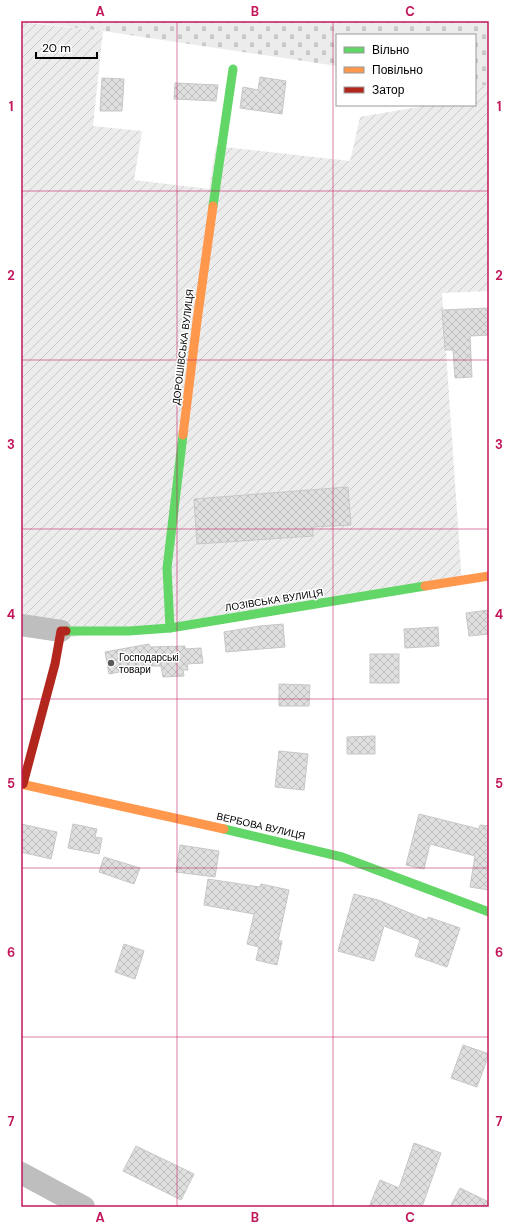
<svg xmlns="http://www.w3.org/2000/svg" width="510" height="1228" font-family="'DM Sans',sans-serif">
<style>
.cemetery{fill:url(#cemetery-stones)}
.garden{fill:url(#garden-furrows)}
.building{fill:url(#building-cross-hatch);stroke:#c7c7c7}
.lines{fill:none;stroke-linecap:round;stroke-linejoin:round}
.street{stroke:#bebebe;stroke-width:22}
.fast{stroke:#63d668;stroke-width:9}
.slow{stroke:#ff974d;stroke-width:9}
.jam{stroke:#b3261e;stroke-width:9}
.grid{fill:none;stroke:#c2185b;stroke-width:1;stroke-opacity:0.55}
.poi-dot{fill:#595959;stroke:#fff;stroke-width:1.5}
.labels{text-anchor:middle;dominant-baseline:central;stroke-width:3;stroke-linejoin:round;paint-order:stroke}
.street-label{font-size:10px;fill:#000;stroke:#fff}
.poi-label{font-size:10px;fill:#000;stroke:#fff;text-anchor:start}
.neatline{fill:none;stroke:#c2185b;stroke-width:1.5}
.grid-label{font-size:13px;text-anchor:middle;font-weight:bold;fill:#c2185b}
</style>
<defs>
<pattern id="cemetery-stones" width="16" height="16" patternUnits="userSpaceOnUse"><rect width="16" height="16" fill="#ececec"/><path d="M2 7V4a2 2 0 0 1 4 0v3zM10 15v-3a2 2 0 0 1 4 0v3z" fill="#c9c9c9"/></pattern>
<pattern id="garden-furrows" width="10" height="10" patternUnits="userSpaceOnUse"><rect width="10" height="10" fill="#ececec"/><path d="M-1 1l2-2M0 10L10 0M9 11l2-2" fill="none" stroke="#c9c9c9"/></pattern>
<pattern id="building-cross-hatch" width="8" height="8" patternUnits="userSpaceOnUse"><rect width="8" height="8" fill="#dfdfdf"/><path d="M0 0l8 8M0 8l8-8" fill="none" stroke="#bebebe"/></pattern>
</defs>
<rect width="100%" height="100%" fill="#fff"/>
<polygon class="cemetery" points="21,21 489,21 489,86 475,84 475,35 337,35 337,66 103,31"/>
<polygon class="garden" points="21,22 103,31 93,126 142,131 134,180 209,189 216,146 350,161 360,117 429,105 475,105 475,84 489,86 489,291 442,293 462,584 71,637 21,623"/>
<g class="building">
<polygon points="260,77 286,81 282,114 240,108 243,87 258,90"/>
<polygon points="102,78 124,79 122,111 100,111"/>
<polygon points="175,83 218,85 216,101 174,99"/>
<polygon points="489,308 489,335 470,336 472,377 455,378 453,350 445,350 442,310"/>
<polygon points="348,487 351,525 313,527 313,536 197,544 194,499"/>
<polygon points="489,610 489,634 469,636 466,613"/>
<polygon points="283,624 285,647 226,652 224,632 260,626"/>
<polygon points="438,627 439,646 405,648 404,629"/>
<polygon points="149,644 150,647 185,646 185,649 201,648 203,663 187,664 188,670 183,670 184,676 163,677 161,666 150,666 109,674 105,652"/>
<rect x="370" y="654" width="29" height="29"/>
<polygon points="279,684 310,685 309,706 279,706"/>
<polygon points="375,736 375,754 347,754 347,737"/>
<polygon points="279,751 308,754 304,790 275,787"/>
<polygon points="419,814 479,829 480,825 489,826 489,890 470,887 475,856 430,844 424,869 406,865"/>
<polygon points="21,824 57,832 51,859 21,852"/>
<polygon points="73,824 97,829 95,837 102,838 99,854 68,848"/>
<polygon points="180,845 219,851 215,877 176,872"/>
<polygon points="104,857 140,868 134,884 99,872"/>
<polygon points="208,879 260,887 261,884 289,890 278,941 282,941 277,965 256,960 259,947 247,944 254,914 204,905"/>
<polygon points="354,894 378,900 427,920 428,917 460,928 447,967 415,956 420,940 384,926 374,961 338,951"/>
<polygon points="124,944 144,951 135,979 115,972"/>
<polygon points="463,1045 489,1054 477,1087 451,1078"/>
<polygon points="414,1143 441,1153 422,1207 369,1207 380,1180 399,1188"/>
<polygon points="136,1146 194,1174 181,1200 123,1171"/>
<polygon points="460,1188 489,1202 489,1207 450,1207"/>
</g>
<g class="lines">
<g class="street">
<polyline points="21,625 61,631"/>
<polyline points="21,1173 84,1207"/>
</g>
<g class="fast">
<polyline points="213,206 233,69"/>
<polyline points="170,628 167,568 183,435"/>
<polyline points="66,631 129,631 170,628 425,586"/>
<polyline points="224,829 342,857 489,912"/>
</g>
<g class="slow">
<polyline points="183,435 197,321 213,206"/>
<polyline points="425,586 489,576"/>
<polyline points="21,784 224,829"/>
</g>
<polyline class="jam" points="23,784 55,664 61,631 66,631"/>
</g>
<path class="grid" d="M177,21V1207M333,21V1207M21,191H489M21,360H489M21,529H489M21,699H489M21,868H489M21,1037H489"/>
<circle class="poi-dot" cx="111" cy="663" r="4"/>
<g class="labels">
<g class="street-label">
<text transform="translate(183 347) rotate(-83)">ДОРОШІВСЬКА ВУЛИЦЯ</text>
<text transform="translate(274 600) rotate(-9)">ЛОЗІВСЬКА ВУЛИЦЯ</text>
<text transform="translate(261 826) rotate(13)">ВЕРБОВА ВУЛИЦЯ</text>
</g>
<g class="poi-label">
<text x="119" y="657">Господарські<tspan x="119" dy="12">товари</tspan></text>
</g>
</g>
<rect width="510" height="1228" fill="none" stroke="#ffffff" stroke-width="44"/>
<rect x="336" y="34" width="140" height="72" fill="#ffffff" stroke="#999999"/>
<rect x="344" y="47" width="20" height="6" fill="#63d668" stroke="#999999"/>
<text x="372" y="54" font-size="12" fill="#000000">Вільно</text>
<rect x="344" y="67" width="20" height="6" fill="#ff974d" stroke="#999999"/>
<text x="372" y="74" font-size="12" fill="#000000">Повільно</text>
<rect x="344" y="87" width="20" height="6" fill="#b3261e" stroke="#999999"/>
<text x="372" y="94" font-size="12" fill="#000000">Затор</text>
<path d="M36 52v6h61v-6" fill="none" stroke="#000000" stroke-width="2"/>
<text x="42" y="52" font-size="12" fill="#000000" stroke="#ffffff" stroke-width="3" paint-order="stroke">20 m</text>
<rect x="22" y="22" width="466" height="1184" class="neatline"/>
<g class="grid-label">
<text x="100" y="16">A</text>
<text x="255" y="16">B</text>
<text x="410" y="16">C</text>
<text x="11" y="111">1</text>
<text x="499" y="111">1</text>
<text x="11" y="280">2</text>
<text x="499" y="280">2</text>
<text x="11" y="449">3</text>
<text x="499" y="449">3</text>
<text x="11" y="619">4</text>
<text x="499" y="619">4</text>
<text x="11" y="788">5</text>
<text x="499" y="788">5</text>
<text x="11" y="957">6</text>
<text x="499" y="957">6</text>
<text x="11" y="1126">7</text>
<text x="499" y="1126">7</text>
<text x="100" y="1222">A</text>
<text x="255" y="1222">B</text>
<text x="410" y="1222">C</text>
</g>
</svg>
